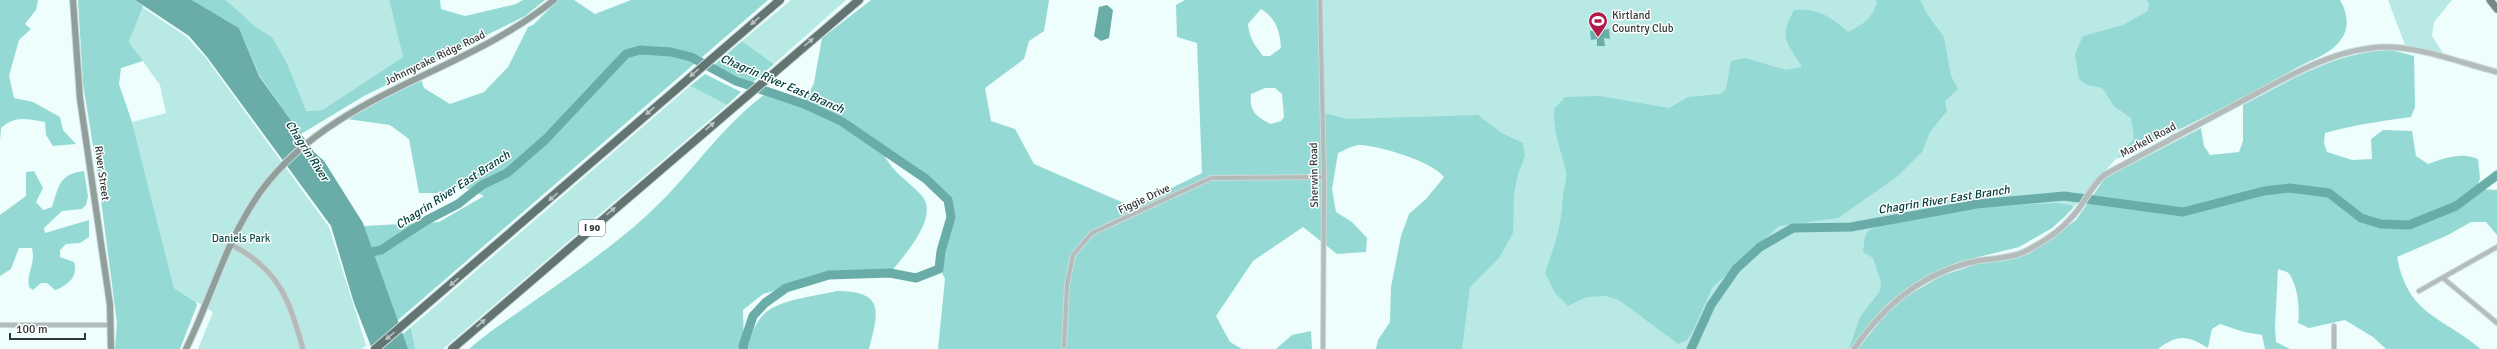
<svg xmlns="http://www.w3.org/2000/svg" width="2497" height="349" font-family="Signika,sans-serif">
<style>
.green{fill:#b9e9e5}
.forest{fill:#95d9d4;fill-rule:evenodd}
.water{fill:#6aada8}
.lines{fill:none;stroke-linecap:round;stroke-linejoin:round}
.river{stroke:#6aada8;stroke-width:9}
.minor-casing{stroke:#cbdad9;stroke-width:6}
.tertiary-casing{stroke:#cbdad9;stroke-width:7}
.secondary-casing{stroke:#cbdad9;stroke-width:8}
.primary-casing{stroke:#cbdad9;stroke-width:9}
.motorway-casing{stroke:#cbdad9;stroke-width:10}
.minor{stroke:#b3bcbb;stroke-width:4}
.tertiary{stroke:#b3bcbb;stroke-width:5}
.secondary{stroke:#909e9c;stroke-width:6}
.primary{stroke:#778886;stroke-width:7}
.motorway{stroke:#627573;stroke-width:8}
.oneway{fill:#b8c1c0}
.labels{text-anchor:middle;dominant-baseline:central;stroke-width:3;stroke-linejoin:round;paint-order:stroke}
.shield{fill:#fff;stroke:#6e7473;stroke-width:1}
.shield-label{font-size:10px;font-weight:bold;fill:#303837}
.poi-label{font-size:11px;fill:#303837;stroke:#fff;text-anchor:start}
.street-label{font-size:11px;fill:#303837;stroke:#fff}
.park-label{font-size:11px;fill:#104c49;stroke:#fff}
.water-label{font-size:12px;font-style:italic;fill:#00403d;stroke:#fff}
</style>
<rect width="100%" height="100%" fill="#edfefd"/>
<g class="green">
<polygon points="226,0 389,0 403,57 322,110 305,111 287,63 272,37 256,27"/>
<polygon points="791,0 846,0 774,64 742,41"/>
<polygon points="1323,0 2278,0 2141,130 2065,217 2052,228 2019,247 1958,262 1924,278 1886,305 1850,349 1429,349 1447,187 1449,148 1324,129"/>
<polygon points="2388,0 2452,0 2434,22 2432,36 2443,53 2405,45"/>
<polygon points="142,7 187,37 206,58 329,227 366,345 362,349 198,349 213,312 174,288 132,122 166,113 160,85 129,42"/>
<polygon points="690,86 727,105 443,349 415,349 411,327"/>
</g>
<g class="forest">
<path d="M0,0H38L36,10L25,24L31,29L19,40L9,76L14,98L33,102L60,117L63,130L76,144L53,146L46,135L45,122C28,119 15,115 1,128L0,141Z"/>
<polygon points="78,0 135,0 143,6 129,42 143,61 121,68 119,84 132,122 174,288 196,302 197,305 180,349 115,349 117,323 98,177 83,84"/>
<polygon points="192,0 226,0 256,27 272,37 287,63 306,111 322,110 403,57 389,0 440,0 441,9 465,16 516,4 523,0 545,0 525,16 364,96 301,134 259,75 239,28"/>
<polygon points="558,0 574,0 595,14 631,0 768,0 397,321 364,226 439,222 484,196 460,185 447,193 419,193 409,139 390,125 347,119 421,79 424,88 450,104 484,92 508,67 528,27 533,25"/>
<path d="M871,0H1049L1044,31L1029,41L1024,59L985,88L991,121L1015,129L1034,164L1133,207L1202,173L1197,43L1177,37L1176,5L1185,0H1319L1324,113L1347,119L1478,115L1502,133L1523,143L1525,156L1518,174L1514,193L1513,233L1499,258L1470,287L1462,349H1376L1378,340L1390,322L1391,287L1401,236L1409,214L1426,199L1444,177C1431,161 1383,147 1361,145C1355,144 1345,150 1338,153L1332,189L1336,212L1352,222L1367,238L1366,252L1337,254L1303,227L1253,261L1216,316L1230,342L1242,349H938L945,279C929,252 959,228 948,201C941,185 897,160 882,151C892,173 907,179 922,196C940,217 903,257 890,273L829,275L763,294L743,310L744,349H469C490,330 514,316 537,299C573,274 613,246 645,217C689,178 720,126 768,92L804,104L814,83L822,38ZM1261,9C1276,18 1280,31 1281,48L1270,56H1263C1255,46 1249,37 1248,24ZM1265,88H1275L1282,94L1284,117L1281,121L1271,124C1256,117 1249,111 1251,94Z"/>
<path d="M1875,0H1920L1927,14L1944,37L1951,76L1958,89L1945,101L1947,111L1930,132L1922,152L1898,176L1838,218L1779,226L1712,288L1693,331L1687,340L1678,344L1619,300L1606,296L1587,297L1568,306L1555,293L1545,273C1556,241 1561,229 1563,196C1564,188 1567,179 1566,172C1561,149 1553,133 1554,109L1565,97L1600,96L1669,108L1688,97L1720,94L1726,89L1731,61L1746,58L1786,70L1802,67C1787,41 1778,40 1794,10C1818,8 1830,16 1848,32C1863,24 1872,20 1877,2Z"/>
<path d="M2145,0H2340C2348,13 2350,30 2339,42C2330,54 2311,60 2298,67C2239,101 2178,131 2116,159L2134,138L2131,118L2115,107L2102,88L2087,85L2079,79L2075,54L2083,36L2123,25L2148,11L2149,3Z"/>
<polygon points="742,41 774,64 752,83 714,65"/>
<path d="M2391,50L2414,56L2415,107L2411,117C2382,121 2353,125 2325,133L2324,143L2327,152L2352,160L2372,159L2371,139L2383,130L2412,131L2416,156L2428,164C2445,158 2461,152 2478,159L2480,178L2477,189L2497,190V235L2486,222H2471L2448,235L2397,257C2408,315 2441,316 2481,349H2386L2373,337L2345,320L2309,328L2298,323C2300,310 2298,289 2291,277C2289,271 2283,271 2278,269L2275,327L2276,342L2290,349H2265L2262,335L2244,332L2220,324L2212,329L2208,348C2188,336 2179,333 2158,349H1858L1885,315L1907,296L1941,276L1977,264L2029,254L2076,220L2105,178L2201,128L2204,146L2210,155L2239,152L2243,141V105C2289,81 2337,51 2391,50Z"/>
<polygon points="705,74 741,92 727,105 690,86"/>
<path d="M34,171L43,188L36,202L43,210L52,207C59,186 59,174 84,171L88,196L86,205L82,209L62,211L44,228L45,233L89,220V237L80,243L66,244L60,250V257L74,262C79,276 67,286 55,290L47,283H41L33,290L29,287C26,272 36,265 32,248H19L11,269L0,276V215L26,196V172Z"/>
<path d="M2055,203L2071,205L2073,208L2052,228L2019,247L1958,262L1924,278L1886,305L1849,349L1860,317L1880,291L1881,282L1873,258L1863,252L1865,236L1869,230C1919,212 2001,205 2055,203Z"/>
<path d="M837,291C886,291 878,313 869,349H750L747,346C751,335 756,321 765,313C781,299 817,296 837,291Z"/>
<polygon points="411,327 415,349 398,349 396,340"/>
<polygon points="1311,331 1312,349 1276,349 1292,335"/>
</g>
<g class="water">
<polygon points="135,0 192,0 239,28 259,76 314,152 324,161 363,223 408,349 372,349 354,303 331,226 207,57 189,36"/>
<polygon points="1107,5 1113,10 1109,38 1101,41 1094,36 1099,7"/>
<polygon points="1609,29 1610,39 1604,38 1605,46 1597,46 1597,39 1591,40 1590,31"/>
</g>
<g class="lines">
<g class="river">
<polyline points="361,254 381,250 427,220 458,204 482,185 507,173 546,139 626,54 640,50 671,52 691,57 736,81 804,104 841,121 926,179 948,200 951,217 941,251 939,269 916,278 890,273 829,275 786,288 765,303 753,316 743,346 744,349"/>
<polyline points="1691,349 1711,305 1736,269 1760,247 1793,228 1851,227 1977,204 2064,196 2183,212 2264,191 2290,188 2329,193 2361,218 2381,224 2409,225 2456,206 2497,175"/>
</g>
<g class="minor-casing">
<g id="minor">
<polyline points="1320,0 1324,177 1323,349"/>
<polyline points="2443,278 2497,323"/>
<polyline points="2419,291 2497,247"/>
<polyline points="0,325 111,325"/>
<polyline points="1064,346 1067,285 1073,255 1092,233 1211,178 1324,177"/>
<polyline points="2334,349 2334,326"/>
</g>
</g>
<g class="tertiary-casing">
<g id="tertiary">
<path d="M230,244C279,269 289,299 303,349"/>
<path d="M1854,349C1884,305 1923,272 1977,261C1993,258 2009,259 2024,252C2040,244 2060,231 2071,218C2084,205 2090,187 2104,175C2147,152 2190,129 2233,106C2279,82 2331,48 2385,47C2422,47 2461,63 2497,72"/>
</g>
</g>
<g class="secondary-casing">
<g id="secondary">
<polyline points="73,0 80,99 110,305 111,349"/>
<path d="M186,349C212,296 226,240 261,191C334,92 462,75 554,0"/>
</g>
</g>
<g class="primary-casing">
<polyline id="primary" points="2490,0 2497,9"/>
</g>
<g class="motorway-casing">
<g id="motorway">
<polyline points="375,349 780,0"/>
<polyline points="452,349 859,0"/>
</g>
</g>
<use href="#minor" class="minor"/>
<use href="#tertiary" class="tertiary"/>
<use href="#secondary" class="secondary"/>
<use href="#primary" class="primary"/>
<use href="#motorway" class="motorway"/>
</g>
<defs><path id="oneway-solid" d="M-6-.8H1V-3.2L6.5 0L1 3.2V.8H-6Z"/></defs>
<g class="oneway">
<use href="#oneway-solid" transform="translate(755 21) rotate(139)"/>
<use href="#oneway-solid" transform="translate(809 42) rotate(-40)"/>
<use href="#oneway-solid" transform="translate(694 73) rotate(140)"/>
<use href="#oneway-solid" transform="translate(650 111) rotate(139)"/>
<use href="#oneway-solid" transform="translate(710 126) rotate(-41)"/>
<use href="#oneway-solid" transform="translate(553 197) rotate(139)"/>
<use href="#oneway-solid" transform="translate(611 211) rotate(-41)"/>
<use href="#oneway-solid" transform="translate(454 282) rotate(140)"/>
<use href="#oneway-solid" transform="translate(481 323) rotate(-41)"/>
<use href="#oneway-solid" transform="translate(390 336) rotate(140)"/>
</g>
<defs>
<g id="stadium-pin" transform="scale(1)"><path d="M0 17L-7.5 6A9.5 9.5 0 1 1 7.5 6Z" fill="#b01d4a" stroke="#fff"/><path d="M0-5a6.5 5 0 1 0 0 10a6.5 5 0 1 0 0-10ZM-3.5-1.8h7v3.6h-7Z" fill="#fff"/></g>
</defs>
<g fill-rule="evenodd">
<use href="#stadium-pin" x="1598" y="21"/>
</g>
<g class="labels">
<rect class="shield" x="579" y="220" width="26" height="16" rx="3"/>
<g class="shield-label">
<text x="592" y="228">I 90</text>
</g>
<g class="poi-label">
<text x="1612" y="15">Kirtland<tspan x="1612" dy="13">Country Club</tspan></text>
</g>
<g class="street-label">
<text transform="translate(435 58) rotate(-26)">Johnnycake Ridge Road</text>
<text transform="translate(2148 140) rotate(-28)">Markell Road</text>
<text transform="translate(102 173) rotate(82)">River Street</text>
<text transform="translate(1314 175) rotate(-91)">Sherwin Road</text>
<text transform="translate(1144 199) rotate(-25)">Figgie Drive</text>
</g>
<g class="park-label">
<text x="241" y="238">Daniels Park</text>
</g>
<g class="water-label">
<text transform="translate(782 84) rotate(23)">Chagrin River East Branch</text>
<text transform="translate(307 151) rotate(57)">Chagrin River</text>
<text transform="translate(453 190) rotate(-33)">Chagrin River East Branch</text>
<text transform="translate(1944 200) rotate(-9)">Chagrin River East Branch</text>
</g>
</g>
<path d="M10 333v6h75v-6" fill="none" stroke="#303837" stroke-width="2"/>
<text x="16" y="333" font-size="12" fill="#303837" stroke="#ffffff" stroke-width="3" paint-order="stroke">100 m</text>
</svg>
